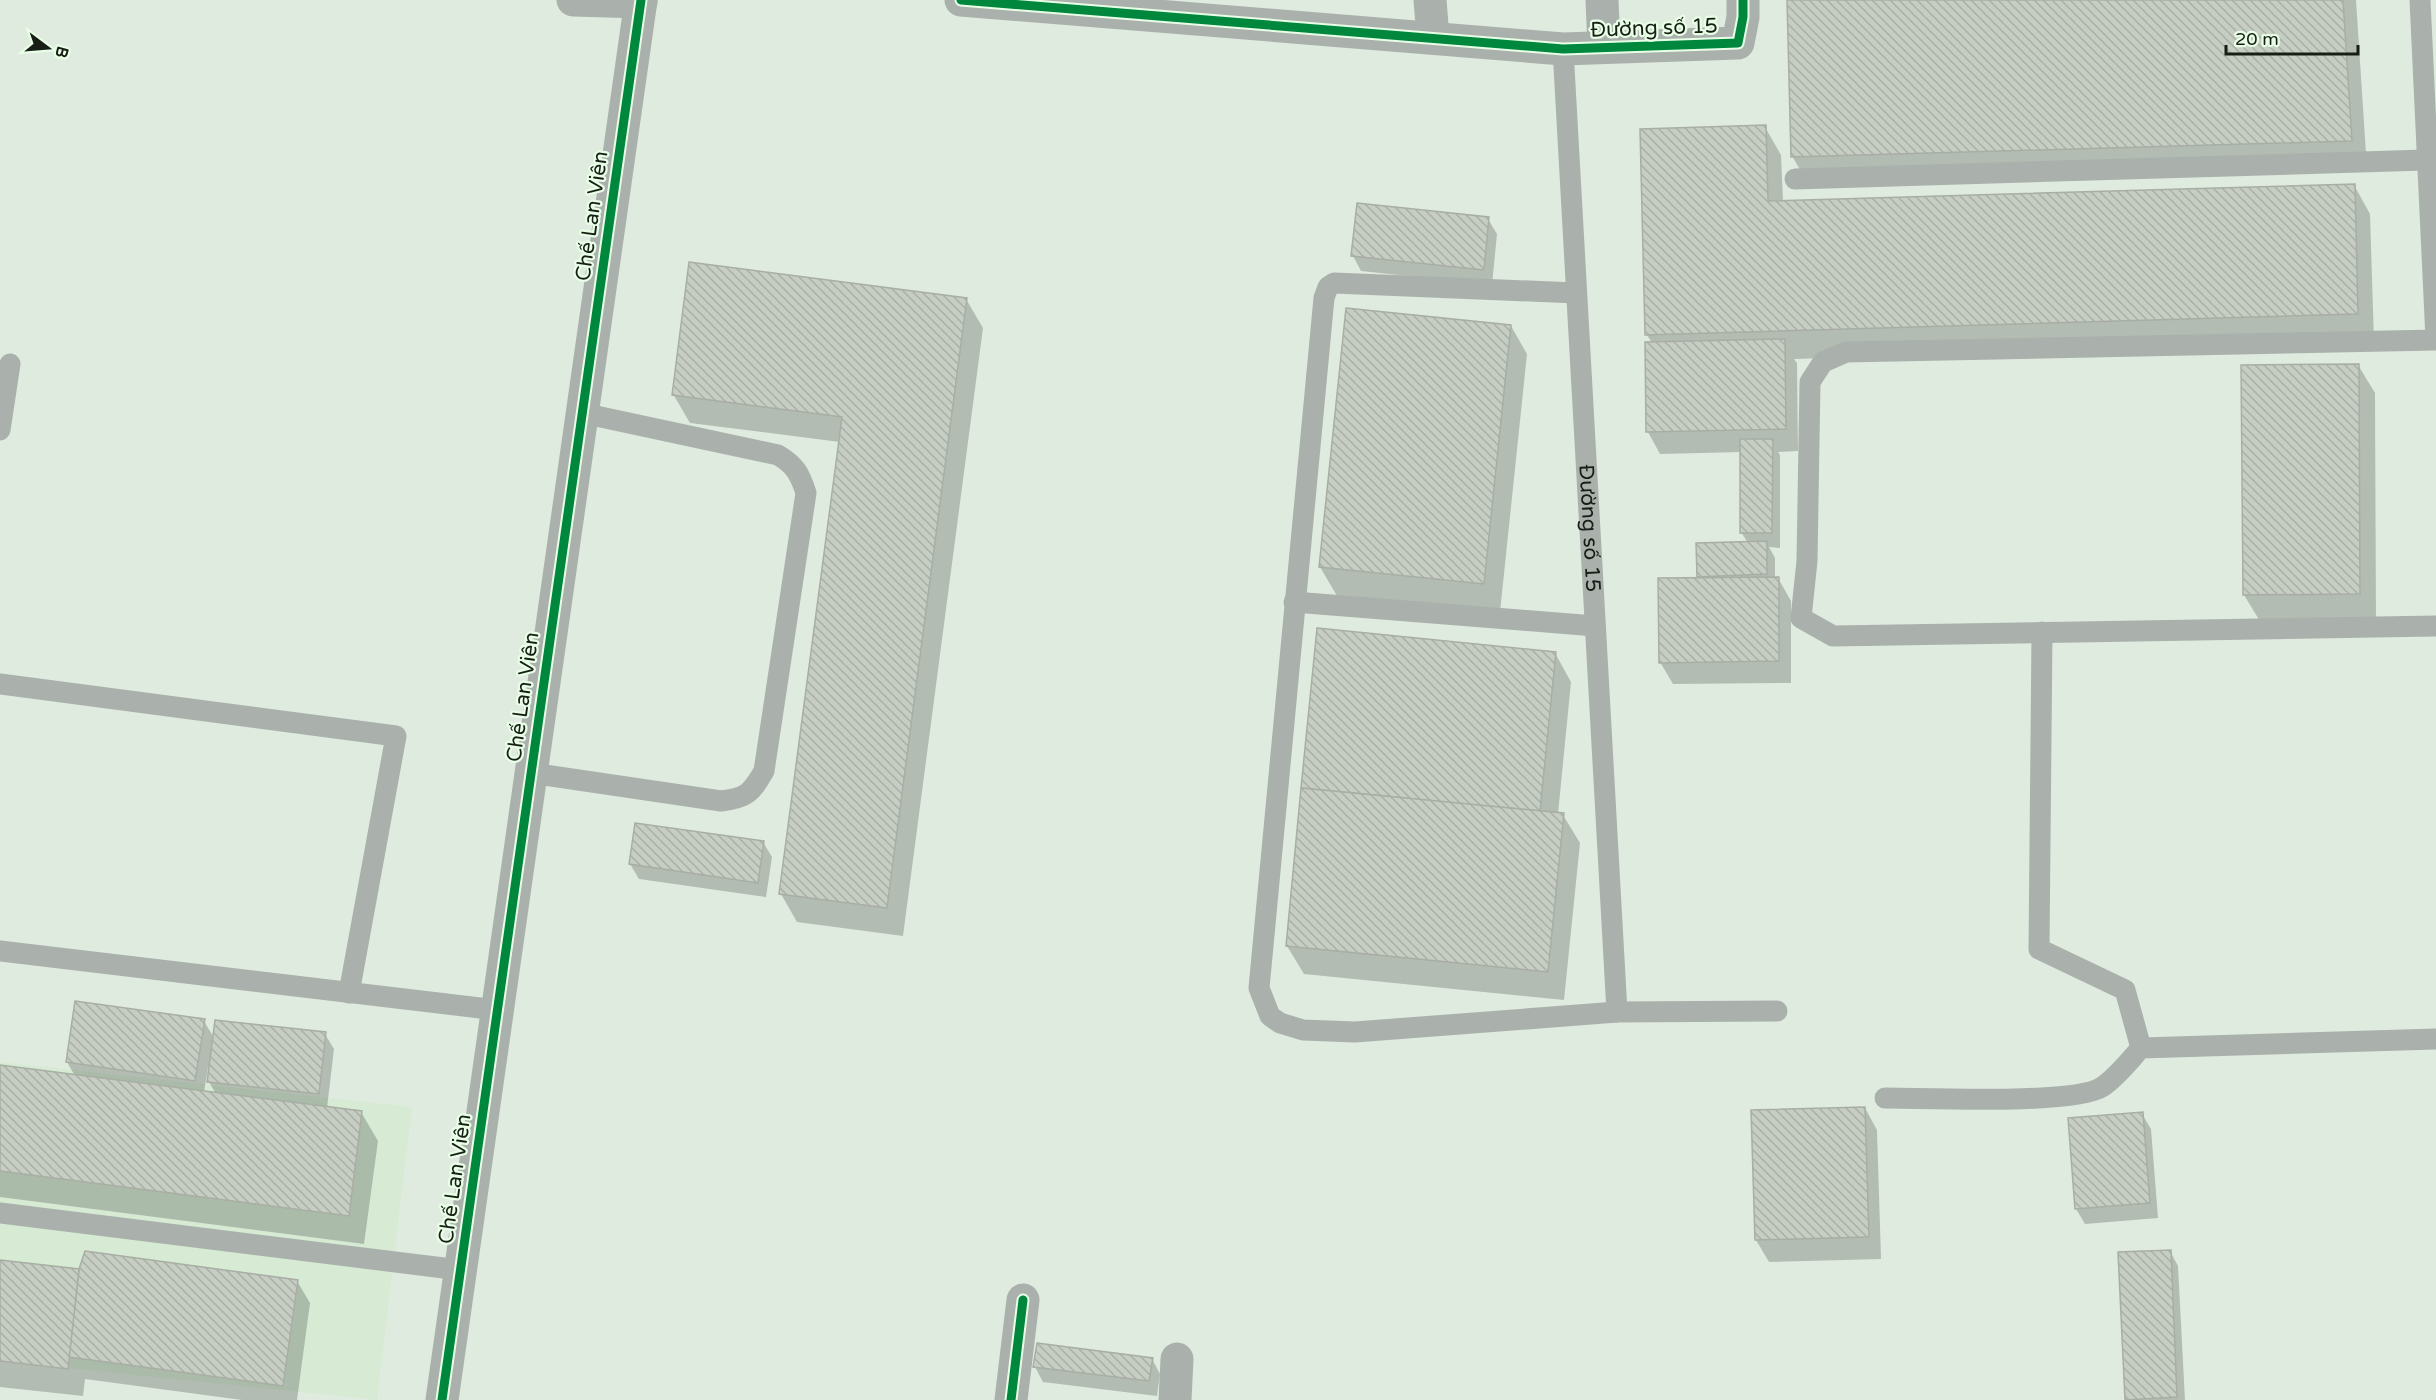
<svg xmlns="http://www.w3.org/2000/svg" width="2436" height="1400" font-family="'Varela Round',sans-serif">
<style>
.built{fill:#d6ead4}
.shadow{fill:#0003;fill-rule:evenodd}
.building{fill:url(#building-back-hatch);stroke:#a8aea4;stroke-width:1.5}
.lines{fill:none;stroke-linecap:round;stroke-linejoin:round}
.service{stroke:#aab1ac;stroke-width:21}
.minor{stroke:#aab1ac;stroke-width:33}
.cycleway-casing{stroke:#e8fee6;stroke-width:13}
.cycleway{stroke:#00873e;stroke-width:9}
.labels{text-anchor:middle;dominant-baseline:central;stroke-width:4.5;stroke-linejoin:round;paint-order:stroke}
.street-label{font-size:21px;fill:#161e15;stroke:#e8fee6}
</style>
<defs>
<pattern id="building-back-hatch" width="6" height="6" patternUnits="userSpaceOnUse" patternTransform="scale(1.5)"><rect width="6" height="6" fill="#c6cdc2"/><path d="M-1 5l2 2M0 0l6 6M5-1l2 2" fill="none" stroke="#a9b0a6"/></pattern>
</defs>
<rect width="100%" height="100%" fill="#e0ebdf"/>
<polygon class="built" points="0,1062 412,1107 377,1400 0,1361"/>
<g class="shadow">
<polygon points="1811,0 2356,0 2367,169 1809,185 1792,156"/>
<polygon points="1765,127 1781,155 1783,202 2354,185 2370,214 2374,342 1794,359 1797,363 1798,451 1778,452 1780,455 1780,548 1769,547 1775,558 1775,578 1778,578 1791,601 1791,683 1673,684 1660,662 1700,579 1698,576 1748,543 1741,532 1742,452 1660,454 1648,432 1652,343 1647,335"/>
<polygon points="1488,219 1497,234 1492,285 1361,271 1353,256"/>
<polygon points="966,299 983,328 903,936 797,922 781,894 840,442 690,423 673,394"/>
<polygon points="1511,326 1527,354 1500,612 1337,596 1320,567"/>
<polygon points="2358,365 2375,393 2376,622 2261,623 2244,595 2242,366"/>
<polygon points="1555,653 1571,682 1558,814 1563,815 1580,843 1564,1000 1304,974 1287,946"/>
<polygon points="763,842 772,857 766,897 639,879 630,864"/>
<path d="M204,1021L214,1038L325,1034L334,1049L327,1108L361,1112L378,1141L364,1244L0,1197V1066L75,1076L67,1062ZM208,1067L210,1068L209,1082L216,1094L204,1092Z"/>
<polygon points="1865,1108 1877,1130 1881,1259 1769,1262 1756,1240"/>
<polygon points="2142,1114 2151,1129 2158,1218 2085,1224 2076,1209 2069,1119"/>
<polygon points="2170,1251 2178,1266 2185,1400 2127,1400"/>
<polygon points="0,1262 80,1271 297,1281 310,1303 297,1400 242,1400 85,1379 83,1396 0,1387"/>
<polygon points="1152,1359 1160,1374 1157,1396 1043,1382 1035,1367"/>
</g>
<g class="building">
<polygon points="1787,0 2343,0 2352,141 1791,157"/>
<polygon points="1766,125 1768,201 2355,184 2358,314 1645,335 1640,129"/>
<polygon points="1357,203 1489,217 1484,270 1351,256"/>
<polygon points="689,262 967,298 887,908 779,894 842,417 672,395"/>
<polygon points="1346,308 1511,325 1484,584 1319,567"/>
<polygon points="1785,339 1786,429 1646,432 1645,342"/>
<polygon points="2359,364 2360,594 2243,595 2241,365"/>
<polygon points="1740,439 1773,439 1772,533 1740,533"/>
<polygon points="1767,541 1767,574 1697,577 1696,543"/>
<polygon points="1779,577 1779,661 1659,663 1658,578"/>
<polygon points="1317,628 1556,652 1540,811 1301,788"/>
<polygon points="1301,788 1564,813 1548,972 1286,946"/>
<polygon points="635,823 764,841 758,883 629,864"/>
<polygon points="75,1001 205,1019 195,1081 66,1062"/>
<polygon points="215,1020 326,1032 319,1094 207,1082"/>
<polygon points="0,1065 362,1111 349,1216 0,1171"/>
<polygon points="1865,1107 1869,1237 1755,1240 1751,1110"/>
<polygon points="2143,1112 2150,1203 2075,1209 2068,1118"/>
<polygon points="2171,1250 2177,1397 2125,1400 2118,1252"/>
<polygon points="85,1251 298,1280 283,1386 69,1357 79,1269"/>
<polygon points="0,1260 79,1269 68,1369 0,1361"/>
<polygon points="1037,1343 1153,1358 1149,1381 1033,1367"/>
</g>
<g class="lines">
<g class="service">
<polyline points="2420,0 2436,339"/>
<path id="s1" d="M1563,49L1617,1012"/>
<polyline points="1795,179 2426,160"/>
<polyline points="1576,293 1334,283 1328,287 1324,298 1259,988 1270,1016 1280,1023 1303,1030 1355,1032 1617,1012 1777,1011"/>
<polyline points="2436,340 1846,352 1823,362 1810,382 1807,561 1801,618 1833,636 2436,626"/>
<polyline points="0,430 10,364"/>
<polyline points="1294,602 1595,626"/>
<polyline points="2042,632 2039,949 2125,990 2141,1048"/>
<polyline points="0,684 396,736 349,993"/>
<path d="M531,773L721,801C747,798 751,793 764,771L806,493C800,474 795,465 778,455L582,413"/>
<polyline points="0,951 497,1010"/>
<path d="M1885,1098C1926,1098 2074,1105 2102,1087C2117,1077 2129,1061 2141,1048L2436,1039"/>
<polyline points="0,1213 460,1270"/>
</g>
<g class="minor">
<polyline points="573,0 641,2"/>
<polyline points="961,0 1563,49 1738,43 1743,17 1743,0"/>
<polyline points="1430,0 1433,38"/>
<polyline points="1602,0 1604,47"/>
<polyline points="442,1400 641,0"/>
<polyline points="1011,1400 1023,1300"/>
<polyline points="1175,1400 1177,1359"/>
</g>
<g class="cycleway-casing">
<g id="cycleway">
<polyline points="961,0 1563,49 1738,43 1743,17 1743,0"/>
<polyline points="442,1400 641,0"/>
<polyline points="1011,1400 1023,1300"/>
</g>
</g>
<use href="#cycleway" class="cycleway"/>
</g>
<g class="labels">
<g class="street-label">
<text transform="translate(1654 28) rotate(-2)">Đường số 15</text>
<text transform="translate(592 216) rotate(-82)">Chế Lan Viên</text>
<text stroke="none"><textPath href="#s1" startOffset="480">Đường số 15</textPath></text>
<text transform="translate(523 697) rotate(-82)">Chế Lan Viên</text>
<text transform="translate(455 1179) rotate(-82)">Chế Lan Viên</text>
</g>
</g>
<g transform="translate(48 48) rotate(106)" stroke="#e8fee6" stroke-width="4.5" paint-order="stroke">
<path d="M0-4.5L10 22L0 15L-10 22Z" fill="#161e15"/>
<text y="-9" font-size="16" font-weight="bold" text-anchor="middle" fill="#161e15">B</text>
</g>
<path d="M2226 45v9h132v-9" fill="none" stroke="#161e15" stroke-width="3"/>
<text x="2235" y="45" font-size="18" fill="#161e15" stroke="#e8fee6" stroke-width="4.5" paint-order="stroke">20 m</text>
</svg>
